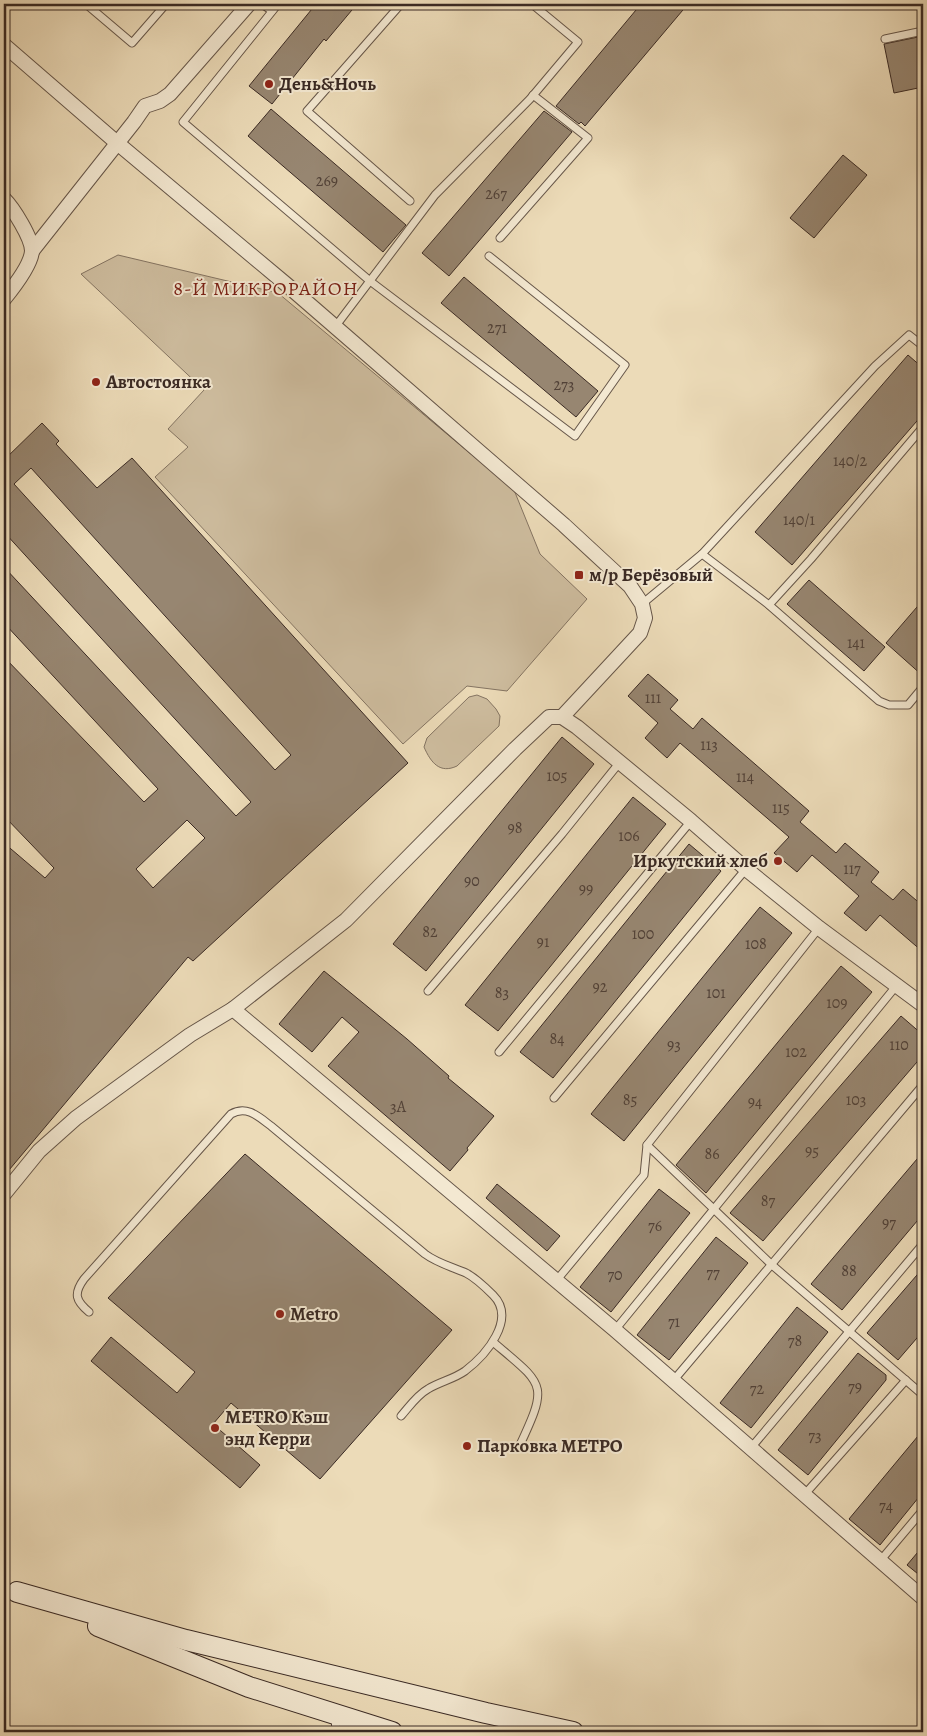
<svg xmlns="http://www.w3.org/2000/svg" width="927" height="1736" font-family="Alegreya,serif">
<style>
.green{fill:#cebd9f;stroke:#847462}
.building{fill:#978671;stroke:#3a2a24;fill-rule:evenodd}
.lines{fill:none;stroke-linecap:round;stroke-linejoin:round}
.service-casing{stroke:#665649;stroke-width:9}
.minor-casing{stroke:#665649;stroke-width:16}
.secondary-casing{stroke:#3a2a24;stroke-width:22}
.service{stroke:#f3e8d1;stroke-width:7}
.minor{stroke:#f3e8d1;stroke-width:14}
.secondary{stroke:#f3e8d1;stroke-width:20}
.poi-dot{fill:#8f2418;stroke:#f3e8d1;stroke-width:2}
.labels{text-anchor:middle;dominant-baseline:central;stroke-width:4;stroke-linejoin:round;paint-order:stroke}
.number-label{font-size:16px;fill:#514137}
.poi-label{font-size:19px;font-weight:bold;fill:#3a2a24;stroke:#f3e8d1;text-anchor:start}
.neighbourhood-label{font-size:20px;letter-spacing:1px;fill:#7a1f14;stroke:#f3e8d1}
</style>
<rect width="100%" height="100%" fill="#ecdbb8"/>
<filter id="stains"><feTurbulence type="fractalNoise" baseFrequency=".004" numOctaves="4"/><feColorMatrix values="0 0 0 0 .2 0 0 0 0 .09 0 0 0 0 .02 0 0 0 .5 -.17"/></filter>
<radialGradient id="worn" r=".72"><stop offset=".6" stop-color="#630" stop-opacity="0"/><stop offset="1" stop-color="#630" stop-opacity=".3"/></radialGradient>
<g class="green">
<polygon points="118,255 278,293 514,490 540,554 587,599 507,691 467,686 403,744 155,477 188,447 168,429 204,390 81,274"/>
<path d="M477,695L487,699L496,709L500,716L499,726L457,766C440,774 431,763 424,747L427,738L469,697Z"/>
</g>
<g class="building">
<polygon points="316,4 357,4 326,41 324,39 272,104 249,86"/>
<polygon points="641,4 688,4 585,126 581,122 579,124 556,106"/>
<polygon points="923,36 923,87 894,93 884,44"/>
<polygon points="271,109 406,225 383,252 248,136"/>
<polygon points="544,111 572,132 449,276 422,253"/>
<polygon points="843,155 867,175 814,238 790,218"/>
<polygon points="464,277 598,391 576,417 441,303"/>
<polygon points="908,355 923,368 923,414 792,565 755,532"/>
<path d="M42,423L59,441L56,444L97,488L132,458L408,763L193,961L188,957L4,1176V843L45,878L54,868L4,816V657L144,802L158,789L4,623V567L236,816L251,802L4,532V460ZM31,468L291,755L275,770L14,484ZM187,820L205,838L153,888L136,869Z"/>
<polygon points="809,580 885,647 864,671 787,604"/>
<polygon points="923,600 923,676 886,643"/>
<polygon points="648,674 678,700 670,709 693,729 702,718 809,811 800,822 836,853 845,843 879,872 871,882 893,900 903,889 923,906 923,952 880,915 866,931 844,913 859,896 812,855 797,872 774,853 789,837 680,743 667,758 645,738 658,723 628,696"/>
<polygon points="562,737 594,764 426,971 393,944"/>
<polygon points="633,797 666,824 498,1031 465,1005"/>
<polygon points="689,844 721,871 553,1078 520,1052"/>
<polygon points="760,907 792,933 624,1141 591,1114"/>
<polygon points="841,966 872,992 706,1193 676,1165"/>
<polygon points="324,971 407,1039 449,1076 448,1078 494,1116 467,1148 468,1150 450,1171 328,1066 359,1032 342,1017 312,1052 279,1024"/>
<polygon points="901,1016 923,1035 923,1055 763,1241 730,1213"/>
<polygon points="923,1152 923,1214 842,1310 811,1284"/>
<polygon points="245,1154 452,1330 320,1479 231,1403 213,1424 260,1465 240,1488 91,1361 111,1337 177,1393 195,1372 108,1298"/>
<polygon points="497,1184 560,1236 547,1251 486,1198"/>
<polygon points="659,1189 690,1213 611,1312 580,1287"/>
<polygon points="716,1237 748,1263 669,1360 637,1335"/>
<polygon points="923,1268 923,1331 898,1360 867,1333"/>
<polygon points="797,1307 828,1332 751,1428 720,1403"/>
<polygon points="858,1353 886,1375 886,1380 808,1475 778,1450"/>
<polygon points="923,1430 923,1492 880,1545 849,1519"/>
<polygon points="923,1546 923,1578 907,1565"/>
</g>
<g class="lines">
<g class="service-casing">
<g id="service">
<polyline points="86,4 132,43 166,4"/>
<polyline points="262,4 272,11"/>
<polyline points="278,4 183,122 370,281 575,436 625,365 489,256"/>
<polyline points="401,4 307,111 410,201"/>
<polyline points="885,39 923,31"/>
<polyline points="500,238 588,138 533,95"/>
<polyline points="335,327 435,195 530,99 578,42 532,4"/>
<polyline points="702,554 769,605 879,701 889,705 908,705 923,687"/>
<polyline points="642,604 702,554 875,366 909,335 923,346"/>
<polyline points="769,605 811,559 923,427"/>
<polyline points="428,991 562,834 620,762"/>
<polyline points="499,1052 691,821"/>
<polyline points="554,1098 746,869"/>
<polyline points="647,1145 772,1265 923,1395"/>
<polyline points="556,1281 644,1175 647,1145 819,928"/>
<path d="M89,1312C76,1301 73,1294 84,1279L231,1114C247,1105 259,1117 271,1126L425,1254C437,1263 452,1267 466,1273C476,1278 485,1287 493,1295C517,1319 486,1355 465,1371C454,1379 439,1382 428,1389C417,1395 409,1407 401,1416"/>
<polyline points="615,1330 897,985"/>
<path d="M493,1342C545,1386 549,1383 519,1447"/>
<polyline points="673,1381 923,1085"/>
<polyline points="750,1449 923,1244"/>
<polyline points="805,1494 906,1380"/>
<polyline points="880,1561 923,1510"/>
<polyline points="335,1717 336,1732"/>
</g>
</g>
<g class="minor-casing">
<g id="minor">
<polyline points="4,45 116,142 287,285 564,525 630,586 642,604 645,618 640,633 562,717"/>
<path d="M4,199C13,208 32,238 32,251C31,265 13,288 4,299"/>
<polyline points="32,251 134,122 145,106 160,101 170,94 249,4"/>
<polyline points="233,1009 615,1330 923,1598"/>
<polyline points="4,1194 39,1151 76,1118 190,1035 233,1009 346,920 515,749 549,717 562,717 577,727 691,821 746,869 819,928 923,1005"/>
</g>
</g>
<g class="secondary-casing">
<g id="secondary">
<polyline points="17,1592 186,1640 486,1713 573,1732"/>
<polyline points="98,1626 249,1687 392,1732"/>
</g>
</g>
<use href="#service" class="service"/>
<use href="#minor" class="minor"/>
<use href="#secondary" class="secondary"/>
</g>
<g class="poi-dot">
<circle cx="269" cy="84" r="5"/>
<circle cx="96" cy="382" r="5"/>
<rect x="574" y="570" width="10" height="10" rx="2.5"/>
<circle cx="778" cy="861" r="5"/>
<circle cx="280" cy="1314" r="5"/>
<circle cx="215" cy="1428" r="5"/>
<circle cx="467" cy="1446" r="5"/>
</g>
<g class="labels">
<g class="number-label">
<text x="327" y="181">269</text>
<text x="496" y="194">267</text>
<text x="497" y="328">271</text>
<text x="564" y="385">273</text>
<text x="850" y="461">140/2</text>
<text x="799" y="520">140/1</text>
<text x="856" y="643">141</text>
<text x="653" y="698">111</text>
<text x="709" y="745">113</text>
<text x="557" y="776">105</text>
<text x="745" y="777">114</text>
<text x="781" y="808">115</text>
<text x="515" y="828">98</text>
<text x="629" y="836">106</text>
<text x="852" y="869">117</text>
<text x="472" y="881">90</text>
<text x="586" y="889">99</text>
<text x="430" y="932">82</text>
<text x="643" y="934">100</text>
<text x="543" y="942">91</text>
<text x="756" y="944">108</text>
<text x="600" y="987">92</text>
<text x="502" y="993">83</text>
<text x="716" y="993">101</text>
<text x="837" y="1003">109</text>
<text x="557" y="1039">84</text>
<text x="674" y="1045">93</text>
<text x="899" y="1045">110</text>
<text x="796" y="1052">102</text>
<text x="630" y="1100">85</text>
<text x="856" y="1100">103</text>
<text x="755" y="1102">94</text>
<text x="398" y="1107">3А</text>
<text x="812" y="1151">95</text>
<text x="712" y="1154">86</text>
<text x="768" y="1201">87</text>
<text x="889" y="1223">97</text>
<text x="655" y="1226">76</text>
<text x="849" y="1271">88</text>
<text x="713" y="1273">77</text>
<text x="615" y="1275">70</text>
<text x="674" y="1322">71</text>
<text x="795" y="1341">78</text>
<text x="855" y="1387">79</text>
<text x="757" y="1389">72</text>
<text x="815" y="1436">73</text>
<text x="886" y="1506">74</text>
</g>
<g class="poi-label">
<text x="279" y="84">День&amp;Ночь</text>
<text x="106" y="382">Автостоянка</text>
<text x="589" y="575">м/р Берёзовый</text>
<text x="768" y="861" text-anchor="end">Иркутский хлеб</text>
<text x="290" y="1314">Metro</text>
<text x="225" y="1417">METRO Кэш<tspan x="225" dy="22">энд Керри</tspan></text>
<text x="477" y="1446">Парковка МЕТРО</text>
</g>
<g class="neighbourhood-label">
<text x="266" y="288">8-Й МИКРОРАЙОН</text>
</g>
</g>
<rect width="927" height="1736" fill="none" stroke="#ecdbb8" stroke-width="20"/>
<rect x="5" y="5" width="917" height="1726" fill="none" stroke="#3a2a24" stroke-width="2.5"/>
<rect x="10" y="10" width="907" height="1716" fill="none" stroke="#3a2a24"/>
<rect width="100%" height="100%" filter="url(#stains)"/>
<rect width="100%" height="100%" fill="url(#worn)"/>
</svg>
